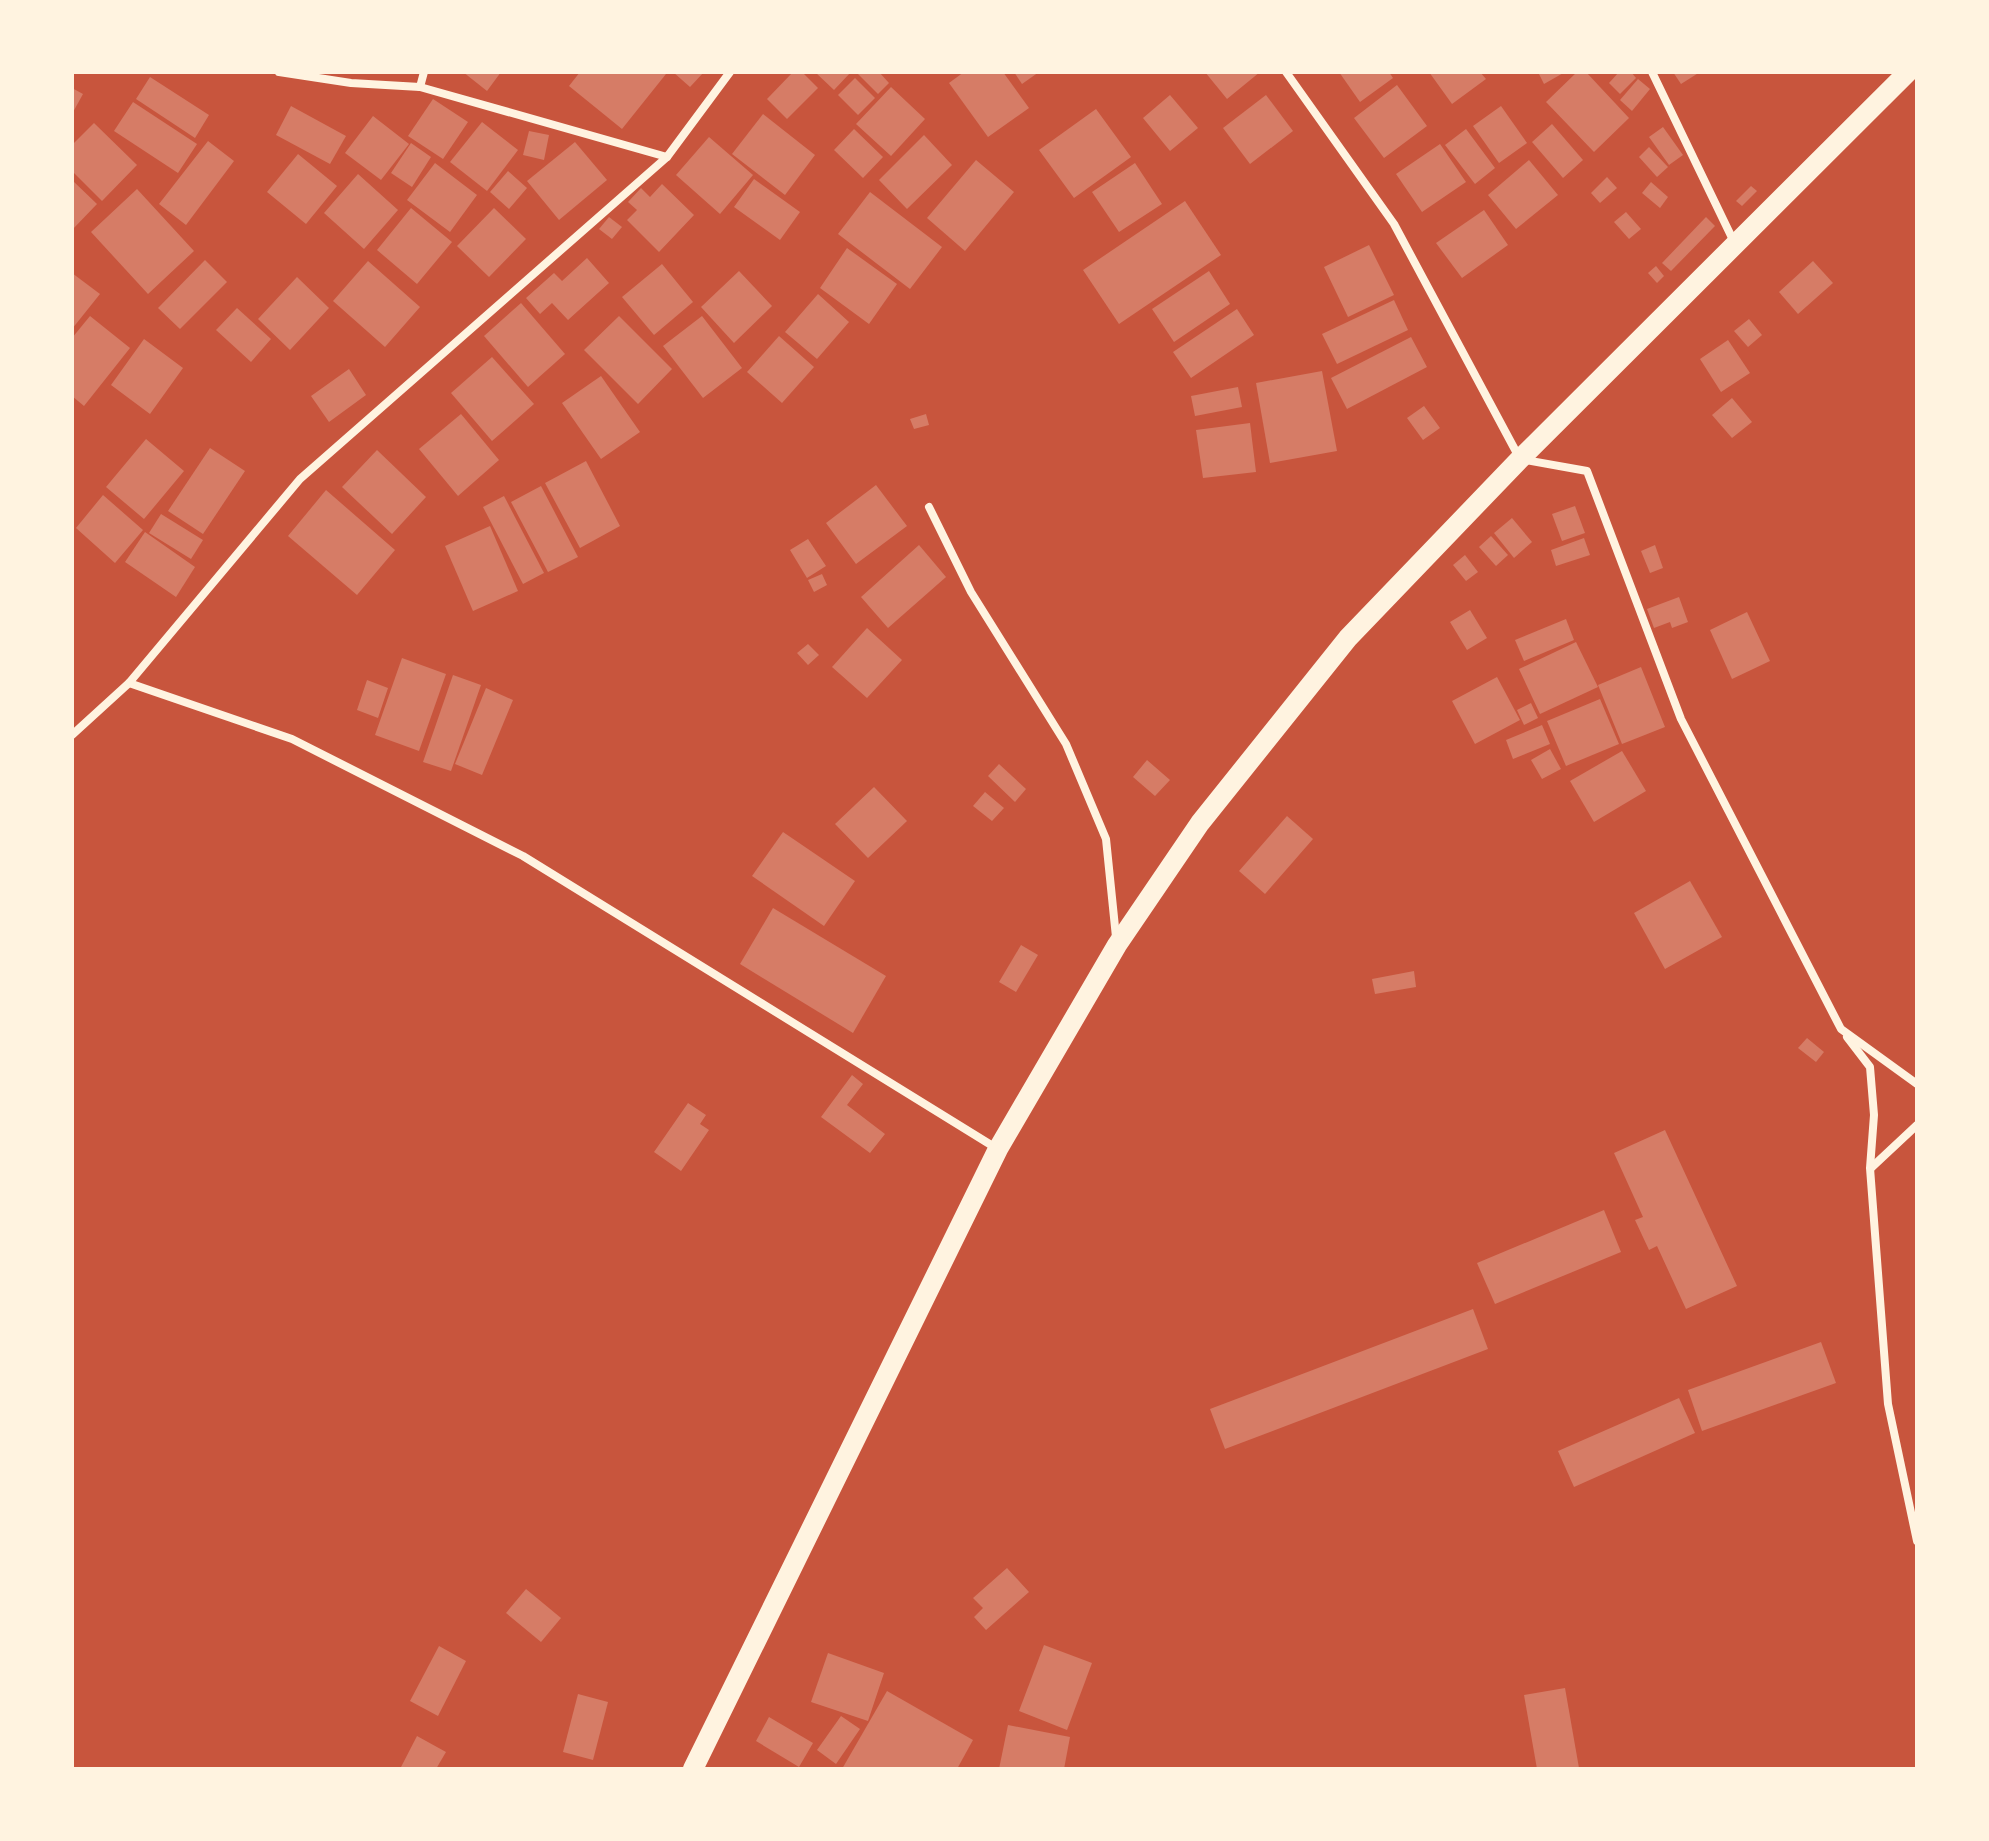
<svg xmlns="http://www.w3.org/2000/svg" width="1989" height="1841" font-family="Helvetica,sans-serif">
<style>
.building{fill:#d67c66}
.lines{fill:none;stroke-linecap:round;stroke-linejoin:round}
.minor{stroke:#fff3e0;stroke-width:8}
.primary{stroke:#fff3e0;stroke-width:20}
</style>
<rect width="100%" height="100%" fill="#c8553d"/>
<g class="building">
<polygon points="463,72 501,72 487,91"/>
<polygon points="580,72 663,72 666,74 622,129 569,86"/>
<polygon points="673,72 704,72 690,87"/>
<polygon points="793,72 802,72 818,88 787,119 767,99"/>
<polygon points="815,72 851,72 834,90"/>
<polygon points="856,72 879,72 889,83 878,94"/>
<polygon points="964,72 1003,72 1029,108 988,137 949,83"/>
<polygon points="1014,72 1039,72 1022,84"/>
<polygon points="1205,72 1260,72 1227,99"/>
<polygon points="1339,72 1389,72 1393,78 1360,102"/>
<polygon points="1429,72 1480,72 1486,79 1452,104"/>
<polygon points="1538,72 1565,72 1544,84"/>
<polygon points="1577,72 1586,72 1629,118 1594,152 1546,102"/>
<polygon points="1619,72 1631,72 1636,78 1620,94 1609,83"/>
<polygon points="1673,72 1700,72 1681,84"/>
<polygon points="150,77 209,115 195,138 136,99"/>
<polygon points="855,78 875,98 858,115 838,95"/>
<polygon points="1638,79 1650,89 1632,111 1620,100"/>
<polygon points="1397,85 1427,126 1384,158 1354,118"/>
<polygon points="891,87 925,119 891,156 856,124"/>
<polygon points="72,88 83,94 72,114"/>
<polygon points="1170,95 1198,128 1170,151 1143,118"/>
<polygon points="1266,95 1293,131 1250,164 1223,128"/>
<polygon points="433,99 468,122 443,159 408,136"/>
<polygon points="133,102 197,144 178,173 114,131"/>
<polygon points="291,106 346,136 330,164 276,135"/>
<polygon points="1501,106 1527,143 1499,163 1473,126"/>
<polygon points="1096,109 1131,157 1074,198 1039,150"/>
<polygon points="763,114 815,155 785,195 732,154"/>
<polygon points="373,116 409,144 381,180 345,153"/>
<polygon points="482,122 518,150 487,191 450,162"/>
<polygon points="94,123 137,165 102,201 72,171 72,145"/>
<polygon points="1552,124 1583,160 1563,178 1532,142"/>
<polygon points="1663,127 1683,155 1669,165 1649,137"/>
<polygon points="854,129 883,157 863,178 834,150"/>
<polygon points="1466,129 1495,168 1475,184 1445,145"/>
<polygon points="529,131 549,135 544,160 523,155"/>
<polygon points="924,135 952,165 907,209 879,180"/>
<polygon points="709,137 753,175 720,214 676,175"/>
<polygon points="208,141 234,161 186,225 159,204"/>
<polygon points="575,142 607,180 559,220 527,181"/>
<polygon points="411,143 431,157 412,187 391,173"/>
<polygon points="1440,144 1466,182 1422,212 1396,174"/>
<polygon points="1649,147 1668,167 1657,177 1639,157"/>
<polygon points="298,154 337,186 306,224 267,192"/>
<polygon points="976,160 1014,192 965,251 927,218"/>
<polygon points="1529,160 1558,195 1516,229 1488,195"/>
<polygon points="435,163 477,195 450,232 407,200"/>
<polygon points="1135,163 1162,204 1119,232 1092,192"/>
<polygon points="508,171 527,188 509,209 490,192"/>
<polygon points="358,174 398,210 364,249 324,213"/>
<polygon points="1607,177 1617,188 1600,203 1591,193"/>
<polygon points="754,179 800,212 780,240 734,207"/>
<polygon points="72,180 97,204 72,230"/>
<polygon points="1651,182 1668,197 1660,208 1642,193"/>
<polygon points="662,184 694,215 659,252 627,220 637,210 628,202 641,188 650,197"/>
<polygon points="1751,186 1757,191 1742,206 1736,201"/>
<polygon points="137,189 194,251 148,294 91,232"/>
<polygon points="870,192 942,247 910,289 838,234"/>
<polygon points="1185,201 1221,255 1119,324 1083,270"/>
<polygon points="411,208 452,242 417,284 377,250"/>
<polygon points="494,208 526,239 489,277 457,246"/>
<polygon points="1484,210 1508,245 1462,278 1436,243"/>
<polygon points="1626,212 1641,229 1629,239 1614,222"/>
<polygon points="609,217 622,227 612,239 599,229"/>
<polygon points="1706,217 1715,226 1671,271 1662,263"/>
<polygon points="1369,245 1394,295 1348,317 1324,267"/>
<polygon points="847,248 897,284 869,324 820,288"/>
<polygon points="587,258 609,283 568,320 552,303 540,314 526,298 554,273 562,281"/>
<polygon points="205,260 227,282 180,329 158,308"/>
<polygon points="368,261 420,307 385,347 333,301"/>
<polygon points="1813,261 1833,283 1798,314 1779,292"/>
<polygon points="662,264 693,302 654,335 622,297"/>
<polygon points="1656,266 1664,276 1657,283 1648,273"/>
<polygon points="739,271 772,306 734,343 701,307"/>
<polygon points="1209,271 1230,304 1174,342 1152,309"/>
<polygon points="72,273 100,294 72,329"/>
<polygon points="297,277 329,308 290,350 258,319"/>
<polygon points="818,294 849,322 817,359 785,332"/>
<polygon points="1394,300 1408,330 1337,364 1322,334"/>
<polygon points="521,303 565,354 528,387 484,336"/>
<polygon points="237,308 271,339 251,362 216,330"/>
<polygon points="1237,309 1254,335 1191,378 1173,352"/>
<polygon points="90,316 130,348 84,406 72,396 72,338"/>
<polygon points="619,316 672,369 638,404 584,350"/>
<polygon points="702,316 742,368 703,398 663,346"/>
<polygon points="1749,319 1762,335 1748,347 1734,331"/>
<polygon points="779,336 814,367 782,403 747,372"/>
<polygon points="1411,337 1427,367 1347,409 1331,378"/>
<polygon points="144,339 183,368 150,414 111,385"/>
<polygon points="1728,340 1750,373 1721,392 1700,359"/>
<polygon points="492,357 534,404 492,441 451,393"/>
<polygon points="349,369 366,395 329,422 311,396"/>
<polygon points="1322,371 1337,451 1270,463 1256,383"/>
<polygon points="601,376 640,432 601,459 562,403"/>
<polygon points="1238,387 1242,407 1195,416 1191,396"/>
<polygon points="1732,398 1752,422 1732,438 1712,415"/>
<polygon points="1424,406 1440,428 1423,440 1407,418"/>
<polygon points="461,414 499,460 458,496 419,449"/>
<polygon points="926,414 929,425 914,429 910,419"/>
<polygon points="1250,423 1256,472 1203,478 1196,430"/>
<polygon points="146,439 184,471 144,519 106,487"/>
<polygon points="210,448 245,471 203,534 168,511"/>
<polygon points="377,450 426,497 392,534 342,487"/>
<polygon points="586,461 620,526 580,548 545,483"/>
<polygon points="876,485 907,526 856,564 826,523"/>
<polygon points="541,486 578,557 548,572 511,502"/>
<polygon points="326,490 395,550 357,595 288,536"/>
<polygon points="103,495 143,530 115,563 76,528"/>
<polygon points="504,496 544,573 523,584 483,507"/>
<polygon points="1575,506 1585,533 1562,541 1552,514"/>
<polygon points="161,514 203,540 191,559 149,533"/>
<polygon points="1512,518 1532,542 1514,558 1494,533"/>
<polygon points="490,526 518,591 473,611 445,546"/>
<polygon points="145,532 195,567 176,597 125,562"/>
<polygon points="1491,536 1508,555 1496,566 1479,547"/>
<polygon points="1584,538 1590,555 1556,566 1551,550"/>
<polygon points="808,539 826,566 807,578 790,550"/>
<polygon points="919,545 946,577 888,628 861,597"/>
<polygon points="1655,545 1663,568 1650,573 1641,551"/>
<polygon points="1465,555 1478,572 1466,581 1453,565"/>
<polygon points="822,574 827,585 814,592 808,580"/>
<polygon points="1679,597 1688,622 1672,628 1670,622 1654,628 1647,609"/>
<polygon points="1470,610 1487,638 1467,650 1450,622"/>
<polygon points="1747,612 1770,661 1732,679 1710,630"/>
<polygon points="1566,619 1574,640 1524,661 1515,640"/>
<polygon points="867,628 902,660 867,698 832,667"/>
<polygon points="1576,642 1598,687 1540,714 1519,669"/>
<polygon points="808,644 819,655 808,665 797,653"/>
<polygon points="402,658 446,674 419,751 375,735"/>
<polygon points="1641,667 1665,727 1622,744 1598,685"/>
<polygon points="453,675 481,685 451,771 423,762"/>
<polygon points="1497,677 1520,720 1475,744 1452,701"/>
<polygon points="367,680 388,688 378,718 357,710"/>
<polygon points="486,688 513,700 482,775 455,764"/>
<polygon points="1600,699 1619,744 1566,766 1547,721"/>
<polygon points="1531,703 1538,718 1524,725 1517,710"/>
<polygon points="1542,725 1550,744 1513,759 1506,740"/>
<polygon points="1550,749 1561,769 1542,779 1531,760"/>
<polygon points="1622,751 1646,791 1594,822 1570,781"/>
<polygon points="1147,760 1170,780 1155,796 1133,777"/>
<polygon points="999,764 1026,789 1015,802 988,776"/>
<polygon points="874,787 907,821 868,858 835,824"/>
<polygon points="985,792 1004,808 992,821 973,806"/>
<polygon points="1287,816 1313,839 1265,894 1239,871"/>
<polygon points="783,832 855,881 824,926 752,876"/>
<polygon points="1690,881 1722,937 1665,969 1634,913"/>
<polygon points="773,908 886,976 853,1033 740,964"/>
<polygon points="1021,945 1038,955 1016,992 999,982"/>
<polygon points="1414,971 1416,987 1375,994 1372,979"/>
<polygon points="1807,1038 1824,1052 1816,1062 1798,1048"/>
<polygon points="852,1075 863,1084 847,1105 885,1134 870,1153 821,1117"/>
<polygon points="688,1103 706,1115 700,1124 709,1130 681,1171 654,1152"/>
<polygon points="1665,1130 1737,1286 1686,1309 1657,1246 1649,1250 1635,1220 1643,1217 1614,1153"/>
<polygon points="1604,1210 1621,1252 1495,1304 1477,1263"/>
<polygon points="1473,1309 1488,1349 1225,1449 1210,1409"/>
<polygon points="1821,1342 1836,1383 1702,1431 1688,1390"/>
<polygon points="1679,1398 1695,1433 1574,1487 1558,1451"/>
<polygon points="1007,1568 1029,1592 986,1630 974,1617 983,1608 973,1598"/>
<polygon points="526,1589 561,1618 541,1642 506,1613"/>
<polygon points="1044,1645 1092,1663 1067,1730 1019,1711"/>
<polygon points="439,1646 466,1661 438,1716 410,1701"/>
<polygon points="828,1653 884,1673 868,1721 811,1702"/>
<polygon points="1565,1688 1579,1768 1537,1769 1524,1695"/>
<polygon points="887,1691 973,1740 957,1769 842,1769"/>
<polygon points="578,1694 608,1702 593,1760 563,1752"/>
<polygon points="841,1716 860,1729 836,1764 817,1750"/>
<polygon points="769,1717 813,1743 799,1767 756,1741"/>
<polygon points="1008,1725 1070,1737 1064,1769 999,1769"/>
<polygon points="417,1736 446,1752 436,1769 400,1769"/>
</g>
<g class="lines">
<g class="minor">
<polyline points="279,72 351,83 420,87 667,157"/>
<polyline points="1286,72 1394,224 1520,459 1587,471 1681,719 1841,1029 1917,1084"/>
<polyline points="1652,72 1735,244"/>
<polyline points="420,87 424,72"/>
<polyline points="929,507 971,592 1066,744 1106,839 1116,937"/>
<polyline points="129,683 292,739 523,856 996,1148"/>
<polyline points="72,735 129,683 300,479 667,157 730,72"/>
<polyline points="1847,1037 1870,1067 1874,1115 1870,1168 1888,1404 1917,1541"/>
<polyline points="1871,1168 1917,1125"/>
</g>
<polyline class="primary" points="693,1769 998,1149 1117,945 1200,823 1348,638 1520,459 1908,72"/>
</g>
<rect width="1989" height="1841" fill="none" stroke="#fff3e0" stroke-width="148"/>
</svg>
